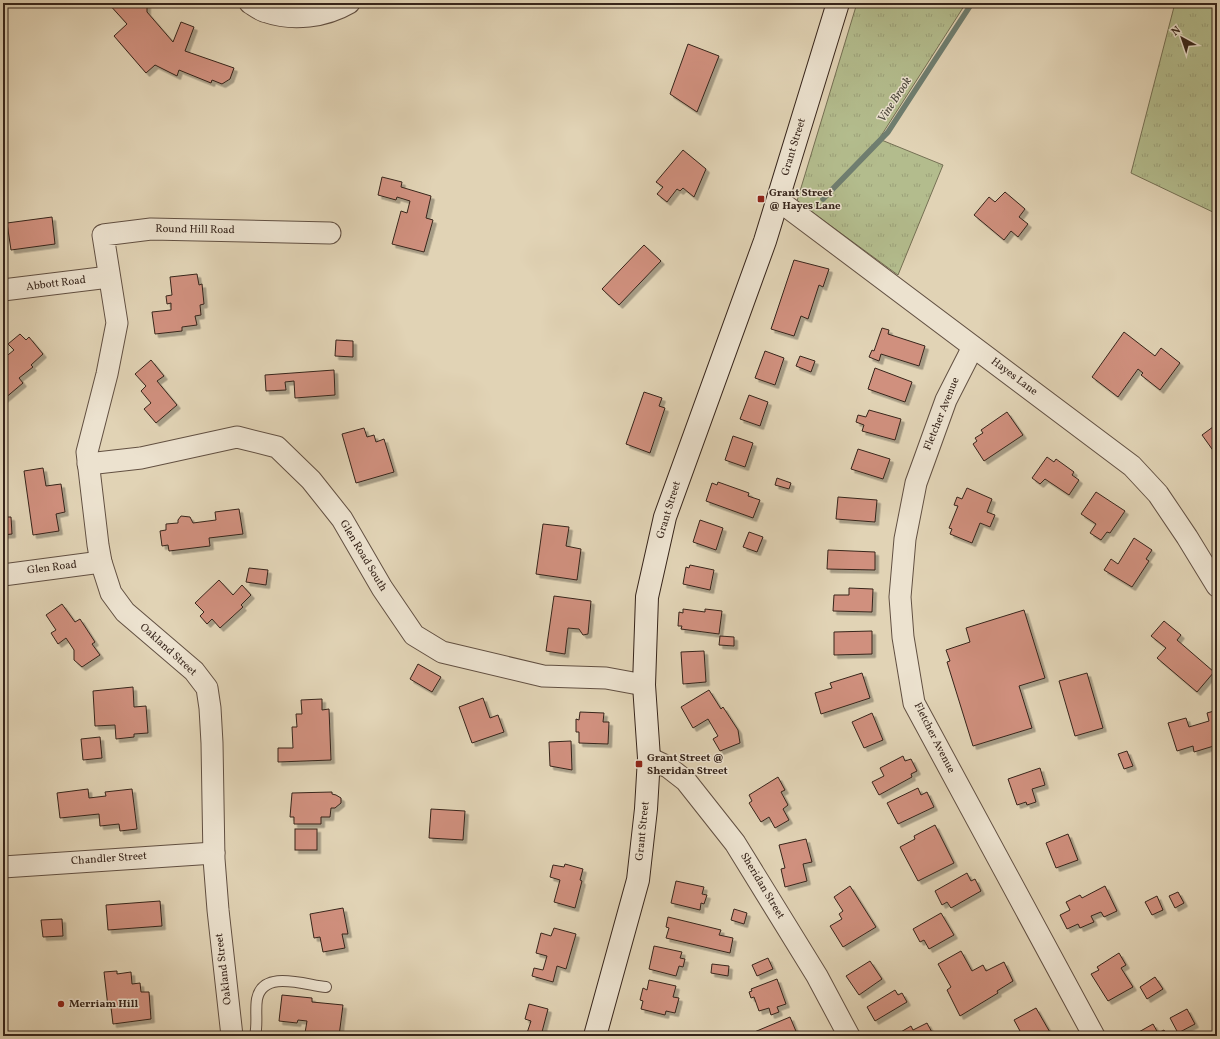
<svg xmlns="http://www.w3.org/2000/svg" width="1220" height="1039" font-family="Vollkorn,serif">
<style>
.park{fill:url(#park-tufts);stroke:#757054}
.lines{fill:none;stroke-linecap:round;stroke-linejoin:round}
.stream{stroke:#6f7e70;stroke-width:5.5}
.building{fill:#d0907e;stroke:#37251b;filter:url(#shadow)}
.lane-casing{stroke:#625042;stroke-width:12}
.street-casing{stroke:#625042;stroke-width:23}
.secondary-casing{stroke:#37251b;stroke-width:24}
.lane{stroke:#ece2cf;stroke-width:10}
.street{stroke:#ece2cf;stroke-width:21}
.secondary{stroke:#ece2cf;stroke-width:22}
.poi-dot{fill:#8f2418;stroke:#ece2cf;stroke-width:1.5}
.labels{text-anchor:middle;dominant-baseline:central;stroke-width:3;stroke-linejoin:round;paint-order:stroke}
.street-label{font-size:11px;fill:#37251b;stroke:#ece2cf}
.poi-label{font-size:11px;font-weight:bold;fill:#37251b;stroke:#ece2cf;text-anchor:start}
.water-label{font-size:12px;font-style:italic;fill:#4e4a3e;stroke:#ece2cf}
</style>
<defs>
<pattern id="park-tufts" width="24" height="20" patternUnits="userSpaceOnUse"><rect width="24" height="20" fill="#b3bc8d"/><path d="M3 7l-1-3M5 7V3M7 7l1-3M15 17l-1-3M17 17v-4M19 17l1-3" fill="none" stroke="#9ba179"/></pattern>
<filter id="shadow"><feDropShadow dx="3.5" dy="3.5" stdDeviation="0" flood-color="#0004"/></filter>
</defs>
<rect width="100%" height="100%" fill="#e1d3b5"/>
<filter id="stains"><feTurbulence type="fractalNoise" baseFrequency=".005" numOctaves="4"/><feColorMatrix values="0 0 0 0 .2 0 0 0 0 .09 0 0 0 0 .02 0 0 0 .5 -.17"/></filter>
<radialGradient id="worn" r=".72"><stop offset=".6" stop-color="#630" stop-opacity="0"/><stop offset="1" stop-color="#630" stop-opacity=".3"/></radialGradient>
<g class="park">
<polygon points="857,3 966,3 879,139 943,165 898,275 797,201"/>
<polygon points="1175,3 1217,3 1217,214 1131,173"/>
</g>
<g class="lines">
<polyline class="stream" points="823,199 888,132 972,3"/>
</g>
<g class="building">
<polygon points="108,3 147,3 147,12 173,42 181,22 194,27 185,51 234,68 230,79 222,84 212,80 211,83 179,70 177,76 155,65 146,73 114,36 127,24"/>
<polygon points="688,44 719,56 697,112 670,94"/>
<polygon points="683,150 706,169 694,197 683,188 680,191 677,189 667,202 657,194 663,187 656,182"/>
<polygon points="382,177 402,182 401,187 431,196 426,218 433,220 424,252 392,244 401,211 407,213 410,201 397,197 396,200 378,195"/>
<polygon points="1005,192 1025,209 1019,217 1028,224 1018,237 1011,231 1004,240 974,215 989,197 995,202"/>
<polygon points="52,217 55,244 11,250 7,223"/>
<polygon points="644,245 661,261 619,305 602,289"/>
<polygon points="794,260 829,269 823,287 819,285 808,319 801,316 794,336 771,329"/>
<polygon points="197,274 199,285 202,284 204,304 200,305 201,315 195,316 197,325 182,327 182,331 155,334 152,312 171,310 171,303 167,304 166,296 172,295 170,277"/>
<polygon points="882,328 889,330 888,334 925,346 919,366 881,354 879,361 869,357 872,350 874,351"/>
<polygon points="1124,332 1155,356 1161,348 1180,363 1160,390 1141,375 1143,373 1138,369 1118,397 1092,377"/>
<polygon points="20,334 26,340 29,337 43,354 31,365 33,367 19,378 23,383 4,399 3,359 14,350 8,344"/>
<polygon points="336,340 353,341 353,357 335,356"/>
<polygon points="765,351 784,358 775,385 755,378"/>
<polygon points="800,356 815,361 811,372 796,366"/>
<polygon points="151,360 164,376 157,381 177,405 156,423 144,409 151,403 141,391 146,386 135,374"/>
<polygon points="875,368 912,382 905,402 868,389"/>
<polygon points="334,370 335,395 295,398 294,381 285,382 286,390 266,391 265,375"/>
<polygon points="644,392 662,398 659,406 665,408 650,453 626,444"/>
<polygon points="749,395 768,402 760,426 740,419"/>
<polygon points="869,410 901,419 895,440 862,431 864,425 856,422 858,415 866,417"/>
<polygon points="1007,412 1023,435 984,461 973,444 977,441 975,438 983,433 981,430"/>
<polygon points="1217,424 1217,456 1202,435"/>
<polygon points="364,428 367,437 374,435 376,442 384,439 394,472 356,483 342,434"/>
<polygon points="733,436 753,443 745,467 725,460"/>
<polygon points="858,449 890,459 883,479 851,469"/>
<polygon points="1047,457 1054,462 1056,459 1074,472 1072,475 1079,480 1069,495 1045,479 1040,484 1032,478"/>
<polygon points="43,468 46,486 61,484 65,512 56,514 59,531 33,535 24,471"/>
<polygon points="777,478 791,483 789,489 775,485"/>
<polygon points="718,482 749,493 748,496 760,500 753,518 706,501 712,483 717,485"/>
<polygon points="967,488 992,499 987,512 995,515 990,527 980,523 972,543 950,534 952,529 949,528 958,506 954,505 957,497 962,499"/>
<polygon points="1096,492 1125,511 1110,533 1107,532 1101,540 1090,533 1096,524 1081,514"/>
<polygon points="838,497 877,500 875,522 836,519"/>
<polygon points="239,509 243,534 209,538 210,546 169,551 168,545 162,546 160,531 166,530 166,524 178,523 178,520 181,516 190,517 193,523 216,520 215,512"/>
<polygon points="3,517 11,517 12,534 3,535"/>
<polygon points="700,520 723,528 716,550 693,542"/>
<polygon points="543,524 569,527 566,546 581,549 577,580 536,574"/>
<polygon points="749,532 763,537 757,552 743,547"/>
<polygon points="1134,538 1152,550 1146,559 1149,561 1132,587 1104,570 1111,559 1118,564"/>
<polygon points="828,550 875,552 875,570 827,569"/>
<polygon points="690,565 714,570 710,590 683,584 686,567 689,568"/>
<polygon points="249,568 268,570 266,585 246,582"/>
<polygon points="219,580 233,595 242,585 251,595 241,605 243,607 220,628 212,619 207,624 200,616 204,612 195,603"/>
<polygon points="849,588 873,589 872,612 833,611 834,595 849,595"/>
<polygon points="554,596 591,601 588,634 583,635 579,629 568,628 565,654 546,651"/>
<polygon points="62,604 75,622 80,619 95,642 92,644 100,655 82,667 74,660 74,650 66,638 58,644 51,633 56,630 46,615"/>
<polygon points="683,609 705,612 705,609 722,611 719,634 681,629 682,626 678,626 679,612 683,613"/>
<polygon points="1024,610 1045,678 1019,686 1032,728 973,746 947,662 950,661 946,650 970,642 966,628"/>
<polygon points="1164,621 1181,635 1177,640 1214,672 1197,692 1157,658 1166,648 1151,636"/>
<polygon points="872,631 872,654 834,655 834,632"/>
<polygon points="720,636 734,637 734,646 719,645"/>
<polygon points="704,651 706,682 683,684 681,652"/>
<polygon points="418,664 441,677 432,692 410,679"/>
<polygon points="862,673 870,698 821,714 815,693 832,688 830,683"/>
<polygon points="1087,673 1103,728 1075,736 1059,681"/>
<polygon points="133,687 134,707 146,706 148,733 134,734 134,737 116,739 115,725 95,726 93,691"/>
<polygon points="709,690 721,709 723,707 738,730 740,743 720,751 713,739 718,736 708,719 693,728 681,707"/>
<polygon points="483,698 490,718 498,715 504,732 472,743 459,707"/>
<polygon points="322,699 322,710 329,709 331,760 278,762 278,748 293,748 292,727 297,727 296,714 302,714 301,700"/>
<polygon points="1214,711 1217,719 1217,745 1194,752 1193,746 1177,751 1168,723 1186,718 1189,727 1209,721 1207,713"/>
<polygon points="580,712 604,713 603,722 609,722 608,744 579,743 579,732 576,732 576,719 579,720"/>
<polygon points="872,713 883,740 864,748 852,722"/>
<polygon points="100,737 102,758 83,760 81,739"/>
<polygon points="571,741 572,770 550,766 549,742"/>
<polygon points="1127,751 1133,766 1124,769 1118,754"/>
<polygon points="903,756 905,761 911,759 917,771 911,774 912,777 879,795 872,782 884,776 880,768"/>
<polygon points="1040,768 1045,785 1032,789 1036,802 1027,805 1026,802 1017,805 1008,779"/>
<polygon points="778,777 785,790 781,792 788,805 783,809 789,820 775,828 769,817 761,822 749,803 752,801 749,795"/>
<polygon points="918,788 921,795 927,792 934,807 898,824 887,803"/>
<polygon points="88,789 89,798 106,796 105,792 132,789 137,829 120,831 119,824 100,826 99,814 60,818 57,793"/>
<polygon points="332,792 332,794 336,795 341,798 341,803 335,808 331,808 330,817 321,817 321,824 294,824 294,817 290,817 292,793"/>
<polygon points="431,809 465,811 463,840 429,838"/>
<polygon points="935,825 954,863 918,881 900,847 915,839 914,836"/>
<rect x="295" y="829" width="22" height="21"/>
<polygon points="1068,834 1078,860 1056,868 1046,843"/>
<polygon points="806,839 812,862 803,864 807,881 785,887 781,869 785,868 779,845"/>
<polygon points="565,864 583,869 580,880 582,881 575,908 554,902 560,880 550,877 553,865 564,867"/>
<polygon points="967,873 971,881 975,879 981,891 951,908 947,902 942,905 935,891"/>
<polygon points="676,881 704,887 702,894 707,895 704,904 701,903 700,910 671,903"/>
<polygon points="850,886 876,927 843,947 830,926 842,919 839,914 843,911 834,897"/>
<polygon points="1105,886 1117,911 1104,917 1101,912 1091,916 1094,922 1080,928 1078,924 1067,929 1060,915 1070,910 1066,902 1080,895 1082,898"/>
<polygon points="1178,892 1184,903 1175,908 1169,896"/>
<polygon points="1157,896 1163,910 1152,915 1145,902"/>
<polygon points="160,901 162,926 108,930 106,905"/>
<polygon points="343,908 348,934 342,934 345,948 323,952 320,937 314,938 310,914"/>
<polygon points="734,909 747,913 744,924 731,920"/>
<polygon points="941,913 954,935 929,949 924,940 920,942 913,929"/>
<polygon points="668,917 721,930 719,935 733,938 730,953 666,938 669,928 666,927"/>
<polygon points="62,919 63,936 43,937 41,920"/>
<polygon points="554,928 576,934 566,969 557,966 553,982 532,976 534,968 543,970 547,956 536,953 541,933 551,936"/>
<polygon points="654,946 682,952 680,958 685,959 683,967 679,966 676,976 649,969"/>
<polygon points="961,951 972,971 983,965 986,971 1004,962 1013,981 997,991 998,993 960,1016 947,990 951,987 938,964"/>
<polygon points="1119,953 1126,965 1121,968 1133,987 1108,1001 1091,974 1099,970 1097,967"/>
<polygon points="768,958 773,969 757,976 752,965"/>
<polygon points="870,961 882,979 859,995 846,976"/>
<polygon points="712,964 729,966 728,976 711,973"/>
<polygon points="117,971 117,974 131,972 132,984 140,983 141,992 149,992 151,1019 113,1024 111,1007 108,1007 104,972"/>
<polygon points="1155,977 1163,989 1147,999 1140,987"/>
<polygon points="777,979 786,1004 777,1007 779,1012 771,1015 769,1008 759,1011 754,997 751,998 749,992 752,991 751,989"/>
<polygon points="649,980 676,986 673,997 679,998 675,1013 666,1011 665,1015 641,1009 643,1001 640,1000 643,988 647,990"/>
<polygon points="895,990 898,995 902,993 907,1002 875,1021 867,1007"/>
<polygon points="282,995 312,998 312,1002 343,1005 339,1036 301,1036 301,1032 305,1033 307,1021 298,1020 297,1023 279,1021"/>
<polygon points="529,1004 548,1009 542,1032 550,1034 550,1036 526,1036 531,1021 525,1019"/>
<polygon points="1036,1008 1051,1034 1047,1036 1011,1036 1020,1031 1014,1020"/>
<polygon points="1187,1009 1195,1024 1178,1033 1170,1018"/>
<polygon points="790,1017 798,1036 753,1036 752,1033"/>
<polygon points="927,1023 934,1036 894,1036 911,1026 913,1030"/>
<polygon points="1153,1024 1158,1033 1164,1030 1167,1036 1139,1036 1137,1033"/>
</g>
<g class="lines">
<g class="lane-casing">
<path id="lane" d="M255,1036C258,1023 255,1011 257,999C263,969 305,985 326,987"/>
</g>
<g class="street-casing">
<g id="street">
<path d="M250,3C255,6 261,11 267,12C293,21 325,17 349,3"/>
<polyline points="778,200 1132,466 1158,494 1187,537 1217,586"/>
<polyline points="3,290 109,277"/>
<polyline points="973,347 946,400 924,461 916,483 905,539 900,597 903,637 914,703 1094,1036"/>
<polyline points="88,464 141,458 237,437 277,447 311,480 342,519 382,588 414,635 442,652 543,676 606,678 644,685"/>
<polyline points="3,575 101,562"/>
<polyline points="649,758 668,767 686,781 735,843 817,976 849,1036"/>
<polyline points="3,867 214,853"/>
<polyline points="232,1036 218,910 214,859 212,743 210,708 207,688 194,671 125,612 111,593 101,562 98,545 87,452 107,374 117,323 103,235 151,229 330,233"/>
</g>
</g>
<g class="secondary-casing">
<polyline id="secondary" points="595,1036 638,880 646,809 649,758 644,685 647,597 665,517 765,241 838,3"/>
</g>
<use href="#lane" class="lane"/>
<use href="#street" class="street"/>
<use href="#secondary" class="secondary"/>
</g>
<g class="poi-dot">
<rect x="757" y="195" width="8" height="8" rx="2"/>
<rect x="635" y="760" width="8" height="8" rx="2"/>
<circle cx="61" cy="1004" r="4"/>
</g>
<g class="labels">
<g class="street-label">
<text transform="translate(794 147) rotate(-73)">Grant Street</text>
<text transform="translate(195 230) rotate(1)">Round Hill Road</text>
<text transform="translate(56 284) rotate(-7)">Abbott Road</text>
<text transform="translate(1014 377) rotate(37)">Hayes Lane</text>
<text transform="translate(942 414) rotate(-68)">Fletcher Avenue</text>
<text transform="translate(669 510) rotate(-73)">Grant Street</text>
<text transform="translate(363 556) rotate(59)">Glen Road South</text>
<text transform="translate(52 568) rotate(-7)">Glen Road</text>
<text transform="translate(168 650) rotate(42)">Oakland Street</text>
<text transform="translate(934 738) rotate(63)">Fletcher Avenue</text>
<text transform="translate(643 831) rotate(-84)">Grant Street</text>
<text transform="translate(109 859) rotate(-4)">Chandler Street</text>
<text transform="translate(762 886) rotate(59)">Sheridan Street</text>
<text transform="translate(224 969) rotate(-97)">Oakland Street</text>
</g>
<g class="poi-label">
<text x="769" y="193">Grant Street<tspan x="769" dy="13">@ Hayes Lane</tspan></text>
<text x="647" y="758">Grant Street @<tspan x="647" dy="13">Sheridan Street</tspan></text>
<text x="69" y="1004">Merriam Hill</text>
</g>
<g class="water-label">
<text transform="translate(895 100) rotate(-57)">Vine Brook</text>
</g>
</g>
<rect width="1220" height="1039" fill="none" stroke="#e1d3b5" stroke-width="16"/>
<rect x="4" y="4" width="1212" height="1031" fill="none" stroke="#37251b" stroke-width="2"/>
<rect x="8" y="8" width="1204" height="1023" fill="none" stroke="#37251b"/>
<g transform="translate(1182 38) rotate(320)" stroke="#ece2cf" stroke-width="3" paint-order="stroke">
<path d="M0-3L7 15L0 10L-7 15Z" fill="#37251b"/>
<text y="-6" font-size="11" font-weight="bold" text-anchor="middle" fill="#37251b">N</text>
</g>
<rect width="100%" height="100%" filter="url(#stains)"/>
<rect width="100%" height="100%" fill="url(#worn)"/>
</svg>
